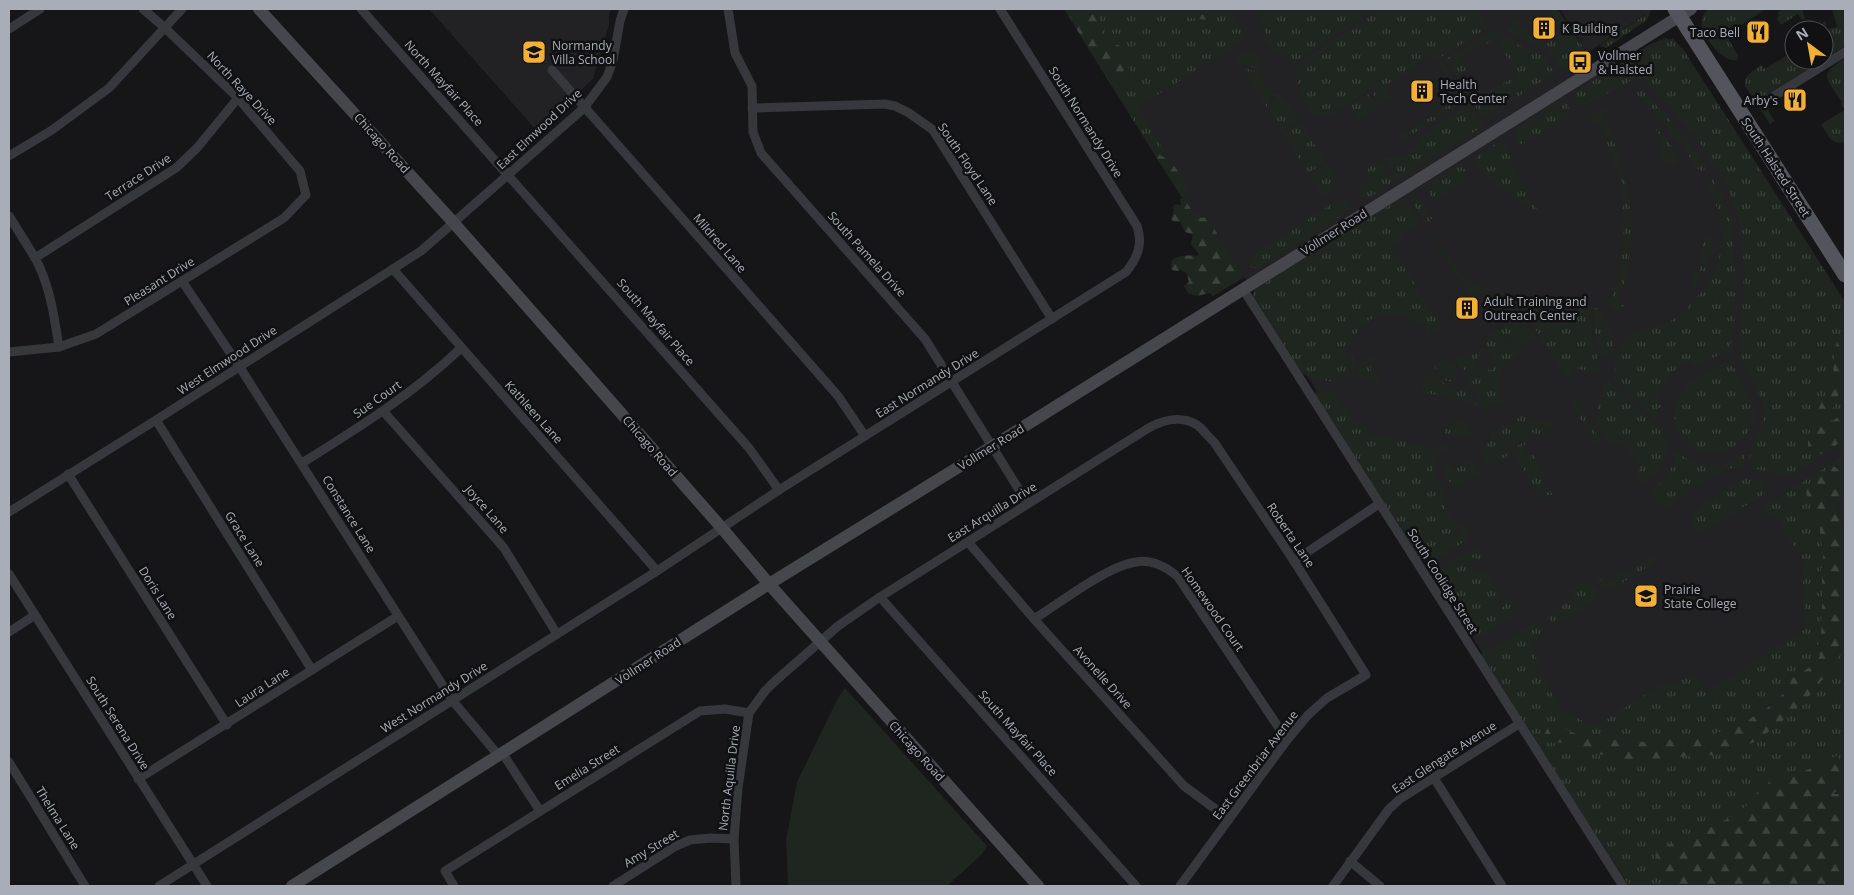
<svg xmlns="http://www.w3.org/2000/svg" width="1854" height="895" font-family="'Open Sans',sans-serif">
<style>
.built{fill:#222225}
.grass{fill:url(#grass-tufts)}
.forest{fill:url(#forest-firs)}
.green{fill:#1e261f}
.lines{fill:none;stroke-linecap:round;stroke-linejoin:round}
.street{stroke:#37383d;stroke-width:9}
.secondary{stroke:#45474d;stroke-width:12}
.primary{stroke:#53555c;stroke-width:15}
.labels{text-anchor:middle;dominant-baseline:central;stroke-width:5;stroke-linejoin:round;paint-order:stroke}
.poi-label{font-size:12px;fill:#a8adb8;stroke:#111113;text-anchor:start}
.street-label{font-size:12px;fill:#a8adb8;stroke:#111113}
</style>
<defs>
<pattern id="grass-tufts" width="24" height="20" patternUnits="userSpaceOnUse" patternTransform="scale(1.25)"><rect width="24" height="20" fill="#1e261f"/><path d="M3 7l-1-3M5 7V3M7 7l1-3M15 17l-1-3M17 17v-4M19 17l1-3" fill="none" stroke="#3c433d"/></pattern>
<pattern id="forest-firs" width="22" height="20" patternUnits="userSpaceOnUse" patternTransform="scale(1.25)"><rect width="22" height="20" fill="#1e261f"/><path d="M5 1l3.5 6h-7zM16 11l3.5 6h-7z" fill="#3c433d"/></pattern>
</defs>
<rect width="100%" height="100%" fill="#161618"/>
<g class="built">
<polygon points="429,9 613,9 609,14 609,25 593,79 537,131"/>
<polygon points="1064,9 1556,9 1602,81 1673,38 1845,306 1845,886 1630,886 1254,292 1244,277 1235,283"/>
<polygon points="1560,9 1647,9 1647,13 1587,53"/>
</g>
<g class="grass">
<path d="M1064,9H1227C1233,17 1243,28 1245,38L1242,41L1137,108L1170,160L1160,155L1156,157Z"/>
<polygon points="1259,9 1375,9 1293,63 1274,50 1264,40 1268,37 1259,22 1262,20 1256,10"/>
<polygon points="1382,9 1477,9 1489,27 1436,60 1433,56 1428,56 1420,61 1420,64 1385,86 1392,99 1381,106 1372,92 1381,76 1380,75 1370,90 1331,115 1312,114 1300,94 1295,66"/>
<polygon points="1550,9 1558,9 1589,56 1587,60 1571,71 1563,69 1546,48 1515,35 1507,28 1509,23 1514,19 1520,28 1524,26 1533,40 1538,37 1544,45 1564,32"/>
<polygon points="1646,9 1652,9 1647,20 1606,48 1601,46 1600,45 1645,15"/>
<path d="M1709,9H1766L1732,31L1729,40L1738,56L1737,60C1721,63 1699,34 1702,18C1703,14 1706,12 1709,9Z"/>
<polygon points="1783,9 1802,9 1805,18 1802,20 1798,14 1781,25 1777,19 1779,16 1778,12"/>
<polygon points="1832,9 1845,9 1845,46 1824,60 1824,30 1813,30 1825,21 1827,29 1837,27"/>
<polygon points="1492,30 1498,31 1519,45 1542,55 1555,73 1506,104 1496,88 1517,75 1496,38 1482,47 1478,40"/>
<path d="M1666,38L1676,42L1683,49L1845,302V440L1792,475H1783L1755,469C1739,453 1764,434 1764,417C1765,394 1744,376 1740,354C1738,341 1742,325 1742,312C1744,292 1744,272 1743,252C1742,196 1708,150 1672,109C1664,100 1656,89 1646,82L1639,79L1632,80L1586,105C1580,105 1576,101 1574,95L1577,91L1649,45Z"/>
<polygon points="1475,41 1479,45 1460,57 1467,69 1460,73 1474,96 1480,94 1473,98 1470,97 1446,59"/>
<polygon points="1249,50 1256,53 1260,69 1239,63 1240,57"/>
<path d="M1794,51V60H1823L1773,92C1763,103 1768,111 1775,121L1770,124L1745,86C1744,75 1753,71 1760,66V64L1765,69Z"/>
<path d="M1845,58V142C1830,145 1829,136 1821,124L1845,110L1841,104L1842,102C1827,78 1817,76 1845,58Z"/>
<polygon points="1442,62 1466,100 1403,140 1401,136 1459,99 1460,97 1441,68 1440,68 1437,64"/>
<path d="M1242,68L1260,72C1260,81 1263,87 1272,91L1268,109Z"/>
<polygon points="1494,89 1504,105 1483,118 1473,103"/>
<path d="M1638,90L1643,91C1665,115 1688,138 1705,166L1704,170L1702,171L1698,169L1680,143L1638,95L1637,92Z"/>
<polygon points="1275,93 1287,103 1299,120 1282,131 1270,113"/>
<polygon points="1368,94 1377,108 1359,120 1350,106"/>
<polygon points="1562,101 1567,104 1569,109 1566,118 1525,143 1521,144 1517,142 1514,135 1516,129"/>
<polygon points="1469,105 1479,121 1483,123 1482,127 1397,180 1384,159 1397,158 1407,154 1416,146 1423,134"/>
<path d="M1602,108H1606L1609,112L1604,118C1631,176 1641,239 1619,300L1624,305L1617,312L1611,308L1607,299L1612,297C1631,237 1628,178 1597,122L1591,123L1589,117Z"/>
<polygon points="1301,123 1325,162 1308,173 1284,134"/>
<polygon points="1656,127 1677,153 1678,161 1674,165 1665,166"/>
<path d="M1497,143L1503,144L1507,150L1529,199L1537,209L1535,212C1515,194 1491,185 1476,163L1477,157Z"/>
<polygon points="1380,161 1393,182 1369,198 1363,198 1359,191 1368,180 1368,168"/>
<path d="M1327,164C1333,173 1339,180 1333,190L1325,195L1320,192L1310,175Z"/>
<polygon points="1458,166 1465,169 1466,179 1438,197 1431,196 1427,190 1429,184"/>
<path d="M1713,179C1720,191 1726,204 1730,218C1735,236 1739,338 1728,350C1726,352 1700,364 1694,367L1689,361C1672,369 1662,383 1657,400L1661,404V408H1658V415H1660L1659,421L1631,399L1613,379C1616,365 1618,344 1631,334C1637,329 1646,330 1653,328C1660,327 1667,323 1674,319C1681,315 1686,311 1690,305C1694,299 1701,294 1705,288C1729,252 1725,220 1707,183Z"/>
<polygon points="1413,194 1419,198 1432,218 1427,224 1408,196"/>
<path d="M1403,198L1420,222L1403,232L1401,239L1389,247L1393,253H1395L1442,327L1426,337V324L1417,323L1405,316L1391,314L1381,315L1367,321L1368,323L1360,328L1350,344L1344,348V353C1348,360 1348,367 1352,374L1350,355L1357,363L1354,377L1344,375L1341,384V376L1334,375L1332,382L1301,374L1253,297L1254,290L1368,217Z"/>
<polygon points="1343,200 1349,205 1346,213 1258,268 1253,268 1250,266 1249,260 1252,255 1332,204"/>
<polygon points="1703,237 1713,238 1711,254 1704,272 1701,270 1700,271 1703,274 1702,276 1691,292 1693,273 1699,272"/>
<path d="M1521,298H1523V303L1556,316L1559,310C1570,312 1579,312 1588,306L1592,341L1602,370L1599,374L1572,367L1569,381L1531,322L1516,306L1520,304Z"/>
<path d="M1594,308H1597C1608,321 1613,335 1614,352L1606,353L1602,359L1595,334Z"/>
<path d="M1512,309L1522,318L1520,320L1522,322L1524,321L1535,338L1526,343L1520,334L1512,339H1505C1501,343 1499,349 1495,351C1492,354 1491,351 1487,352C1477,353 1474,363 1472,370H1464L1461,366L1459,368L1455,361L1457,359L1456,357L1466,351L1470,356L1486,346L1482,340L1510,323L1505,316Z"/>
<path d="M1517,343L1521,351L1509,362L1505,361L1502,370L1500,378L1497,379L1499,391L1505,402L1498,406L1494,400L1487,404V406L1491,411L1487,413L1470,384C1479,374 1476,371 1491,370C1495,362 1501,349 1511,350Z"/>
<polygon points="1370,357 1374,358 1371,368 1371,373 1381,376 1380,382 1356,377 1359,363 1365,362"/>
<polygon points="1443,359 1449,364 1452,363 1458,373 1454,378 1455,383 1445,380 1438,369 1436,370 1433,366 1439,362 1440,363"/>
<path d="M1726,363H1732C1739,379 1751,395 1754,412C1756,422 1749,432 1742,439C1701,487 1622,400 1726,363Z"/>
<path d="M1433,372C1441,382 1451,393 1465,386L1479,406L1474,403L1422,392L1425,377Z"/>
<polygon points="1609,380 1628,402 1658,426 1667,441 1664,462 1659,470 1641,486 1638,482 1639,466 1625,445 1607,440 1595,422 1604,381"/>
<path d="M1319,391L1335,394L1353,420L1366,427L1367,433L1439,450L1441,443L1446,444V448C1424,463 1434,477 1445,495L1440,500L1457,525L1462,524L1466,527L1460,530L1457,529L1452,532L1455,538L1461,535L1459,532L1467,528L1470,533L1467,540L1431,562L1420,560L1315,396L1316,392Z"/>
<polygon points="1575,401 1602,442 1597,445 1571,404"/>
<polygon points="1523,415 1529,419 1550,422 1553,427 1537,436 1534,432 1509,448 1498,431"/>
<polygon points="1454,420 1469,424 1471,429 1469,435 1463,437 1444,433 1446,426 1452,428"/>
<polygon points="1492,426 1510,454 1489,467 1479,453 1489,442"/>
<polygon points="1533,436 1534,438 1522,446 1528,456 1533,455 1545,475 1541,478 1553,495 1548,495 1543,501 1511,450"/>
<path d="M1744,451V465L1729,469L1728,467L1699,486L1697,484L1691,488L1692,490L1665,508C1660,500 1653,499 1648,494L1668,475L1673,464L1675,452L1693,462L1708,466L1723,465L1737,460V456Z"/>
<path d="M1845,455V482L1844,477L1828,468L1829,480L1822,476L1810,483L1806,493L1819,524L1822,541L1824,564L1821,569L1824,602L1822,605L1821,639L1816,649L1820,656L1808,670L1803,671C1778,698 1753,725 1716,733C1701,737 1682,736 1666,737L1659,741L1603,743L1576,734L1551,722L1543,737L1547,742L1573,743L1590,752L1627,760L1675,757L1754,742L1778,725L1805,701L1827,674L1845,647V768L1837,756L1790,778L1775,774C1765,786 1756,798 1744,808C1724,825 1681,840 1656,850L1662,880L1660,886H1629L1481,657L1484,646H1487L1490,651L1536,621L1545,628L1544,633C1529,643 1530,650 1540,664L1535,667L1563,711L1595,727L1665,682H1669L1672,685L1693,673L1706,693L1805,629L1807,620L1805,619L1802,568L1804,565L1802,558L1774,514L1767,517L1763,510L1765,506Z"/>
<polygon points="1472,458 1480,473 1454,489 1444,473 1445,464 1448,461 1454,470"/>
<path d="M1747,479L1756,480L1764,483L1766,490L1764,494L1708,529L1700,530L1692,527C1687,508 1727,490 1741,481Z"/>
<path d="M1475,550H1479L1485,557L1479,561L1475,557L1468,562L1476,574L1483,568L1503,599L1495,603L1499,610L1506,605L1505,602L1511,599L1515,607L1509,618L1478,637L1467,634L1433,581C1439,566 1460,553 1475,550Z"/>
<polygon points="1652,557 1655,562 1611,590 1604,587 1597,576 1600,570 1608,582 1619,574 1625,574"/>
<polygon points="1583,582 1597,589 1599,598 1555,625 1546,616 1573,599 1569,592"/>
</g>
<g class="forest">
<polygon points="1072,9 1097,9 1098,17 1105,28 1103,36 1110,45 1119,45 1128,60 1127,67 1133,75 1133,78 1122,84 1112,86 1071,20"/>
<polygon points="1183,9 1215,9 1216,11 1208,20 1191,18"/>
<path d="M1159,155C1174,160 1183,178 1187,192L1181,196L1156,157Z"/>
<path d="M1183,198L1191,209L1201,218L1207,217L1241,273L1238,281L1213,296L1209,293L1197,296L1188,293L1184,286L1189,282L1186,273L1181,270L1177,271L1172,270C1165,254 1188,255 1198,256V253L1191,244L1193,234L1185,232L1180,222L1173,221L1171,219L1174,210L1173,207L1175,204L1181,205L1180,199Z"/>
<path d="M1845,334V380L1829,417L1832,421L1837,418C1851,426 1846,438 1835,446L1829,445L1827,446L1825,452C1819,456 1813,454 1808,449C1807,420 1832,392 1834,365C1835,352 1833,342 1845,334Z"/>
<path d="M1831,466H1833C1847,474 1845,482 1845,497L1837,503L1845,537V647L1827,674L1805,701L1778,725L1754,742L1727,754L1627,760L1590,752L1573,743L1547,742L1543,737L1551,722L1576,734L1602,743L1607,740H1619L1622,743L1659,741L1666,737C1682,736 1700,737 1716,733C1736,729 1788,701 1791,679C1803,671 1812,668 1820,656L1816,649L1821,639L1822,605L1824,602L1821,569L1824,564L1819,524L1806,493L1810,483L1822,476L1829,480L1828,468Z"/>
<path d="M1837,756L1845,768V783L1833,794H1845V886H1660L1662,880L1656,850C1681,840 1723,825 1744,808C1756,798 1766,786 1775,774L1790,778Z"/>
</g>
<g class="green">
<polygon points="1428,233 1463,274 1478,286 1504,302 1501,304 1484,293 1471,296 1428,236 1424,238 1424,236"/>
<polygon points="1520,334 1526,343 1520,347 1515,344 1513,349 1504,351 1491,370 1481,370 1470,384 1467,379 1471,374 1473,367 1475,365 1479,370 1494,360 1491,355 1497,349"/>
<polygon points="845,688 987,846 982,854 947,886 788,886 786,840 797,782 837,700"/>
</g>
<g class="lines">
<g class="street">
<polyline points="361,9 749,448 779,490"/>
<polyline points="728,9 735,53 752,86 753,132 761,153 925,339 1028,504"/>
<polyline points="9,29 40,9"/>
<polyline points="552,70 838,396 865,436"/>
<polyline points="1771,98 1845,52"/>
<polyline points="752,108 885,104 895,106 909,113 933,130 1052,319"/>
<polyline points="9,156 52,130 109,88 182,9"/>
<path d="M9,216C17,229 26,243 34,256C50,284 54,316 59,347"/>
<polyline points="35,258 176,168 197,148 238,98"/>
<polyline points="393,269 657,571"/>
<polyline points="182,281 239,366 452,700 499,756"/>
<polyline points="1243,289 1623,886"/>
<polyline points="9,352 59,347 96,334 284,218 306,195 300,171 238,98 165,28 143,9"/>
<polyline points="384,412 504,548 557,634"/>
<polyline points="156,420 312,670"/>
<path d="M302,463C358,428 413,394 461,348"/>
<polyline points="68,474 227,725"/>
<polyline points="9,512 156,420 421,251 584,108 607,77 613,61 620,21 624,9"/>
<polyline points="968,542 1034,619 1184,786 1229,819"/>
<polyline points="1294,561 1379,504"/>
<polyline points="9,574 207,886"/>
<polyline points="880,597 1136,886"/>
<path d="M1034,619C1060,603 1107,566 1136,562C1151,559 1167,567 1178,577L1287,740"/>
<polyline points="9,632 35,615"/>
<polyline points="503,754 540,811"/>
<polyline points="9,762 85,886"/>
<polyline points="1434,778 1502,886"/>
<polyline points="138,779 398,616"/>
<polyline points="1350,861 1380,886"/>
<path d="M159,886L657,571L779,490L1126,272C1138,257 1143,244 1137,226L1000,9"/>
<polyline points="454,886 445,871 700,711 725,709 749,713"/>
<polyline points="613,886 676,846 690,840 710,838 734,839"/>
<path d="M736,886L734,839L738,788L749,713L765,691L774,682L838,626L880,597L1147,429C1162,420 1181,415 1197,425C1203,429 1208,437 1214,442L1294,561L1366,675L1327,698L1308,715L1287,740L1180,886"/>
<polyline points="1333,886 1389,809 1400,799 1519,724"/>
</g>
<g class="secondary">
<polyline points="259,9 453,222 721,527 769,584 1038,886"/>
<polyline points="292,886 769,584 991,447 1691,9"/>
</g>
<polyline class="primary" points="1675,9 1845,275"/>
</g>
<defs>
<g id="building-square" transform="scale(1.25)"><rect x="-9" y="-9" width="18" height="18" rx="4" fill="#f2b134" stroke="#111113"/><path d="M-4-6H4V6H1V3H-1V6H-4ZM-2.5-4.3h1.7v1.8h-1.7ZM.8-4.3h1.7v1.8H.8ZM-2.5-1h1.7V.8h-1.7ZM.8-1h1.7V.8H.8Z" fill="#111"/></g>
<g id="restaurant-square" transform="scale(1.25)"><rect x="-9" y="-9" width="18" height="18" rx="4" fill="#f2b134" stroke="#111113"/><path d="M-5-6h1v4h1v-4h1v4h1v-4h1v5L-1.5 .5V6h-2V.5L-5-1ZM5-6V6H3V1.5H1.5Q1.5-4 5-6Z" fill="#111"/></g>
<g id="school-square" transform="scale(1.25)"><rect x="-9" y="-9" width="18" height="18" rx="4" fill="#f2b134" stroke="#111113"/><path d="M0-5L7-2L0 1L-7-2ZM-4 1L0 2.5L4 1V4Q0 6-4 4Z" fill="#111"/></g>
<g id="bus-square" transform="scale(1.25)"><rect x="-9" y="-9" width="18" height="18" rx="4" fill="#f2b134" stroke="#111113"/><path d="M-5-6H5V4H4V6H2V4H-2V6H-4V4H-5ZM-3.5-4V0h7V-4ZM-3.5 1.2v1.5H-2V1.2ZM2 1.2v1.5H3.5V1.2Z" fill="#111"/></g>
<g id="university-square" transform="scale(1.25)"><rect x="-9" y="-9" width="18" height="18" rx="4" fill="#f2b134" stroke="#111113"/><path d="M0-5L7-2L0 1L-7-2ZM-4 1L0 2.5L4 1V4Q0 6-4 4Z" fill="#111"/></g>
</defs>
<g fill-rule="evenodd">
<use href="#building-square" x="1544" y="28"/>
<use href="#restaurant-square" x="1758" y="32"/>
<use href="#school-square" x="534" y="52"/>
<use href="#bus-square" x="1580" y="62"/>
<use href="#building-square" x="1422" y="91"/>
<use href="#restaurant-square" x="1795" y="100"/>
<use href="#building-square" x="1467" y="308"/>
<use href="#university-square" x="1646" y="596"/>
</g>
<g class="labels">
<g class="poi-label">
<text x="1562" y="28">K Building</text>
<text x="1740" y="32" text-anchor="end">Taco Bell</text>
<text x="552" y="45">Normandy<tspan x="552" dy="14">Villa School</tspan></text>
<text x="1598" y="55">Vollmer<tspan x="1598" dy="14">&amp; Halsted</tspan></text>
<text x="1440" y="84">Health<tspan x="1440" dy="14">Tech Center</tspan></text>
<text x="1778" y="100" text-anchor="end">Arby's</text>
<text x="1484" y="301">Adult Training and<tspan x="1484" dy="14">Outreach Center</tspan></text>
<text x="1664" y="589">Prairie<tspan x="1664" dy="14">State College</tspan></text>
</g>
<g class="street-label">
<text transform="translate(444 83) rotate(48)">North Mayfair Place</text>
<text transform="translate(242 88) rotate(47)">North Raye Drive</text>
<text transform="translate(1086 122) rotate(58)">South Normandy Drive</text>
<text transform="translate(539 129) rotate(-43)">East Elmwood Drive</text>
<text transform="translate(382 143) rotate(48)">Chicago Road</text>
<text transform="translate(968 164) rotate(56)">South Floyd Lane</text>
<text transform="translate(1776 167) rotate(57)">South Halsted Street</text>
<text transform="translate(138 177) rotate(-33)">Terrace Drive</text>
<text transform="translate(1334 232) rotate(-32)">Vollmer Road</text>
<text transform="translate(720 243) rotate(49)">Mildred Lane</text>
<text transform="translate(867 254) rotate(48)">South Pamela Drive</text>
<text transform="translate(159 281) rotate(-32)">Pleasant Drive</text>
<text transform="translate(656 322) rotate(49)">South Mayfair Place</text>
<text transform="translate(227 360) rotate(-33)">West Elmwood Drive</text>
<text transform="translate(927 383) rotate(-32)">East Normandy Drive</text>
<text transform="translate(377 399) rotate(-35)">Sue Court</text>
<text transform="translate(534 412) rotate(48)">Kathleen Lane</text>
<text transform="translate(650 446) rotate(49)">Chicago Road</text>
<text transform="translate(991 447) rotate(-32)">Vollmer Road</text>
<text transform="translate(487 509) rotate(49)">Joyce Lane</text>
<text transform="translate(992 512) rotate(-32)">East Arquilla Drive</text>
<text transform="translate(349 514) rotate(58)">Constance Lane</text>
<text transform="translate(1291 535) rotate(56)">Roberta Lane</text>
<text transform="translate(245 539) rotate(58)">Grace Lane</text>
<text transform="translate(1443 581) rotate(58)">South Coolidge Street</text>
<text transform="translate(158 593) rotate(58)">Doris Lane</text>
<text transform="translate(1213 609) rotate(55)">Homewood Court</text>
<text transform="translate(648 661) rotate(-33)">Vollmer Road</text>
<text transform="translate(1103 677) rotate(48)">Avonelle Drive</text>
<text transform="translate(262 687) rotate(-33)">Laura Lane</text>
<text transform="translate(434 697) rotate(-32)">West Normandy Drive</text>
<text transform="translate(118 723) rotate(58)">South Serena Drive</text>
<text transform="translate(1018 733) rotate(48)">South Mayfair Place</text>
<text transform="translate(917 751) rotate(48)">Chicago Road</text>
<text transform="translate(1444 757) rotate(-33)">East Glengate Avenue</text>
<text transform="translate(1255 765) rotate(-53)">East Greenbriar Avenue</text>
<text transform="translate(587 767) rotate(-32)">Emelia Street</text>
<text transform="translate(729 778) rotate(-83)">North Aquilla Drive</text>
<text transform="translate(58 818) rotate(58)">Thelma Lane</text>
<text transform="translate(651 848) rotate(-31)">Amy Street</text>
</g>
</g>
<rect width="1854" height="895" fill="none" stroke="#a8adb8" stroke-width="20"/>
<g transform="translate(1809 45) rotate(328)"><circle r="24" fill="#111113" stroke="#4d4f55"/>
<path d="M0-4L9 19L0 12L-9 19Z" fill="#f2b134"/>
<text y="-8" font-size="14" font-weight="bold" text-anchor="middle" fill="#a8adb8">N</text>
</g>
</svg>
